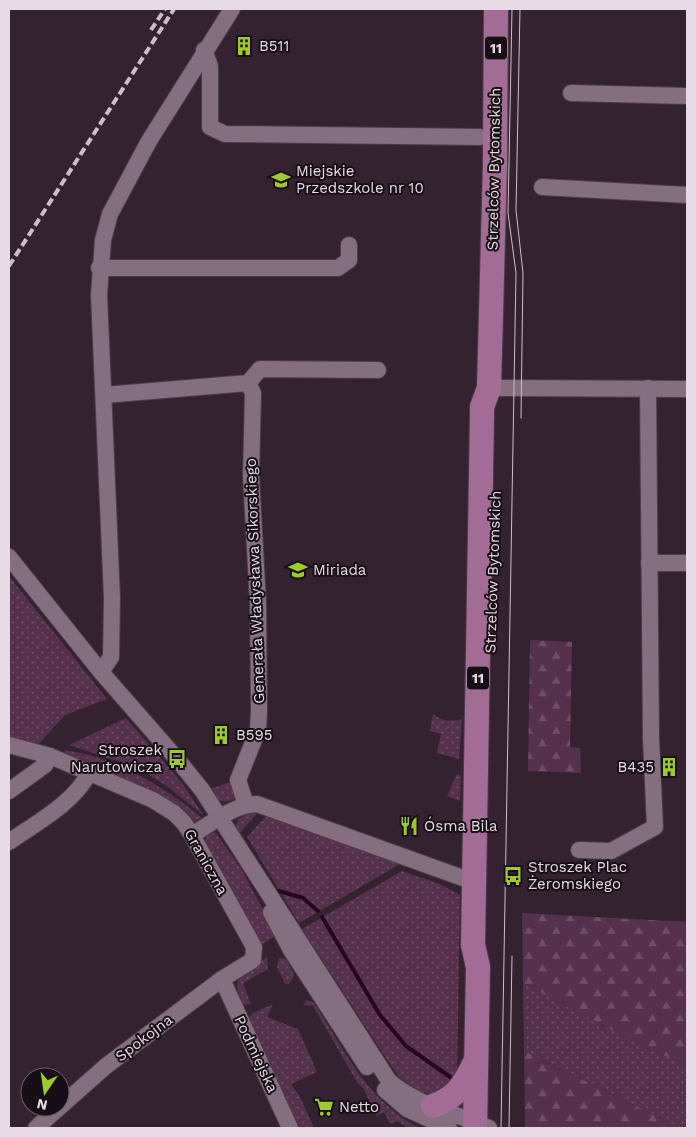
<svg xmlns="http://www.w3.org/2000/svg" width="696" height="1137" font-family="'Work Sans',sans-serif">
<style>
.grass{fill:url(#grass-dots)}
.forest{fill:url(#forest-firs)}
.lines{fill:none;stroke-linecap:round;stroke-linejoin:round}
.stream{stroke:#290324;stroke-width:4}
.minor-casing{stroke:#4d3d49;stroke-width:18}
.highway-casing{stroke:#4d3d49;stroke-width:26}
.minor{stroke:#846e7f;stroke-width:16}
.highway{stroke:#a26c96;stroke-width:24}
.tram{stroke:#cdbfc9;stroke-width:1}
.rail{stroke:#cdbfc9;stroke-width:4;stroke-dasharray:8 4;stroke-linecap:butt}
.labels{text-anchor:middle;dominant-baseline:central;stroke-width:4;stroke-linejoin:round;paint-order:stroke}
.shield{fill:#170f15;stroke:#a99da6;stroke-width:1}
.shield-label{font-size:14px;font-weight:bold;fill:#e7dae4}
.poi-label{font-size:15px;fill:#e7dae4;stroke:#170f15;text-anchor:start}
.street-label{font-size:15px;fill:#e7dae4;stroke:#170f15}
</style>
<defs>
<pattern id="grass-dots" width="8" height="8" patternUnits="userSpaceOnUse" patternTransform="scale(1.25)"><rect width="8" height="8" fill="#55314e"/><path d="M2 2h.1M6 6h.1" fill="none" stroke="#6d4e67" stroke-width="1.8" stroke-linecap="round"/></pattern>
<pattern id="forest-firs" width="22" height="20" patternUnits="userSpaceOnUse" patternTransform="scale(1.25)"><rect width="22" height="20" fill="#55314e"/><path d="M5 1l3.5 6h-7zM16 11l3.5 6h-7z" fill="#6d4e67"/></pattern>
</defs>
<rect width="100%" height="100%" fill="#352230"/>
<g class="grass">
<polygon points="9,576 107,699 65,715 35,748 9,742"/>
<path d="M433,714C441,721 452,722 462,719L459,759L437,753L441,734L430,731Z"/>
<polygon points="126,718 182,783 204,816 167,786 136,767 69,745"/>
<path d="M65,750C117,758 162,785 202,818L196,822L190,821L64,755Z"/>
<polygon points="457,774 461,776 460,801 447,796"/>
<path d="M231,782L236,796L233,800C220,804 216,799 209,789Z"/>
<polygon points="249,813 256,813 255,816 238,835 236,827 238,819"/>
<polygon points="268,814 273,816 400,864 299,923 247,837"/>
<polygon points="215,832 240,867 277,935 261,945 204,843 207,835"/>
<path d="M402,871L440,884L460,895L457,1075C452,1080 446,1089 440,1092C426,1099 406,1083 397,1075L302,929Z"/>
<path d="M267,957L268,969L243,983L251,1004L242,1005C231,971 240,975 267,957Z"/>
<polygon points="279,958 287,959 294,976 289,984 285,984 277,967"/>
<polygon points="523,983 646,1048 687,1065 687,1128 681,1128 524,1051"/>
<path d="M307,1000L314,1003C345,1050 367,1102 420,1128H408L397,1121L390,1124L384,1112L376,1116L364,1089L357,1082L313,1006L303,1005Z"/>
<polygon points="273,1004 267,1017 298,1029 317,1072 291,1084 299,1095 314,1128 296,1128 247,1019 253,1013"/>
</g>
<g class="forest">
<polygon points="530,640 572,642 570,747 580,748 581,773 528,771"/>
<polygon points="522,913 687,922 687,1065 646,1048 523,983"/>
<polygon points="524,1051 681,1128 525,1128"/>
</g>
<g class="lines">
<g class="stream">
<polyline points="279,891 303,898 318,911"/>
<polyline points="322,917 380,1015 406,1046 453,1079"/>
</g>
<g class="minor-casing">
<g id="minor">
<polyline points="204,50 210,66 210,127 225,134 480,137"/>
<polyline points="571,93 687,96"/>
<polyline points="542,187 687,195"/>
<polyline points="99,268 338,268 349,260 349,245"/>
<polyline points="489,388 687,389"/>
<polyline points="104,395 248,383 260,369 378,370"/>
<path d="M9,557L101,672L177,759L202,790L389,1081C416,1105 456,1113 489,1128"/>
<polyline points="649,563 687,563"/>
<polyline points="101,672 111,657 112,598 99,295 103,240 110,214 149,141 232,9"/>
<polyline points="9,745 50,756 153,800 174,813 184,823 192,835 254,947 253,960 222,979 106,1066 36,1128"/>
<polyline points="9,791 45,765 50,756"/>
<polyline points="246,805 238,780 258,730 259,710 258,603 251,476 253,393 248,383"/>
<path d="M192,835C212,823 233,805 257,804L474,882"/>
<path d="M9,842C36,823 74,803 89,773"/>
<polyline points="579,850 611,851 655,827 651,738 648,388"/>
<polyline points="271,912 291,950 367,1067"/>
<polyline points="222,979 290,1128"/>
<polyline points="385,1090 407,1109 449,1128"/>
</g>
</g>
<g class="highway-casing">
<g id="highway">
<path d="M433,1106C456,1098 463,1086 474,1064"/>
<polyline points="475,1128 478,967 473,945 482,416 482,407 489,388 495,164 496,9"/>
</g>
</g>
<use href="#minor" class="minor"/>
<use href="#highway" class="highway"/>
<g class="tram">
<polyline points="520,9 516,210 523,273 521,418"/>
<polyline points="501,1128 516,273 508,213 512,9"/>
<polyline points="509,1128 512,956"/>
</g>
<g class="rail">
<polyline points="151,30 165,9"/>
<polyline points="9,266 174,9"/>
</g>
</g>
<defs>
<g id="building-bare" transform="scale(1.5)"><path d="M-4-6H4V6H1V3H-1V6H-4ZM-2.5-4.3h1.7v1.8h-1.7ZM.8-4.3h1.7v1.8H.8ZM-2.5-1h1.7V.8h-1.7ZM.8-1h1.7V.8H.8Z" fill="#9eca2f" stroke="#170f15" stroke-width="2.5" paint-order="stroke"/></g>
<g id="school-bare" transform="scale(1.5)"><path d="M0-5L7-2L0 1L-7-2ZM-4 1L0 2.5L4 1V4Q0 6-4 4Z" fill="#9eca2f" stroke="#170f15" stroke-width="2.5" paint-order="stroke"/></g>
<g id="bus-bare" transform="scale(1.5)"><path d="M-5-6H5V4H4V6H2V4H-2V6H-4V4H-5ZM-3.5-4V0h7V-4ZM-3.5 1.2v1.5H-2V1.2ZM2 1.2v1.5H3.5V1.2Z" fill="#9eca2f" stroke="#170f15" stroke-width="2.5" paint-order="stroke"/></g>
<g id="restaurant-bare" transform="scale(1.5)"><path d="M-5-6h1v4h1v-4h1v4h1v-4h1v5L-1.5 .5V6h-2V.5L-5-1ZM5-6V6H3V1.5H1.5Q1.5-4 5-6Z" fill="#9eca2f" stroke="#170f15" stroke-width="2.5" paint-order="stroke"/></g>
<g id="supermarket-bare" transform="scale(1.5)"><path d="M-6-5.5h2.5l.6 2H6L4.5 2H-2.5L-4.4-4H-6ZM-1.5 3.2a1.3 1.3 0 1 0 .1 0ZM3 3.2a1.3 1.3 0 1 0 .1 0Z" fill="#9eca2f" stroke="#170f15" stroke-width="2.5" paint-order="stroke"/></g>
</defs>
<g fill-rule="evenodd">
<use href="#building-bare" x="244" y="46"/>
<use href="#school-bare" x="281" y="180"/>
<use href="#school-bare" x="298" y="570"/>
<use href="#building-bare" x="221" y="735"/>
<use href="#bus-bare" x="177" y="759"/>
<use href="#building-bare" x="669" y="767"/>
<use href="#restaurant-bare" x="409" y="826"/>
<use href="#bus-bare" x="513" y="876"/>
<use href="#supermarket-bare" x="324" y="1107"/>
</g>
<g class="labels">
<g class="shield">
<rect x="485" y="36.5" width="22" height="23" rx="4"/>
<rect x="467" y="666.5" width="22" height="23" rx="4"/>
</g>
<g class="shield-label">
<text x="496" y="48">11</text>
<text x="478" y="678">11</text>
</g>
<g class="poi-label">
<text x="259" y="46">B511</text>
<text x="296" y="171">Miejskie<tspan x="296" dy="17">Przedszkole nr 10</tspan></text>
<text x="313" y="570">Miriada</text>
<text x="236" y="735">B595</text>
<text x="162" y="750" text-anchor="end">Stroszek<tspan x="162" dy="17">Narutowicza</tspan></text>
<text x="654" y="767" text-anchor="end">B435</text>
<text x="424" y="826">Ósma Bila</text>
<text x="528" y="867">Stroszek Plac<tspan x="528" dy="17">Żeromskiego</tspan></text>
<text x="339" y="1107">Netto</text>
</g>
<g class="street-label">
<text transform="translate(494 169) rotate(-89)">Strzelców Bytomskich</text>
<text transform="translate(493 572) rotate(-88)">Strzelców Bytomskich</text>
<text transform="translate(255 581) rotate(-92)">Generała Władysława Sikorskiego</text>
<text transform="translate(206 862) rotate(61)">Graniczna</text>
<text transform="translate(144 1038) rotate(-37)">Spokojna</text>
<text transform="translate(256 1054) rotate(65)">Podmiejska</text>
</g>
</g>
<rect width="696" height="1137" fill="none" stroke="#e7dae4" stroke-width="20"/>
<g transform="translate(45 1092) rotate(193)"><circle r="24" fill="#170f15" stroke="#6a6068"/>
<path d="M0-4L9 19L0 12L-9 19Z" fill="#9eca2f"/>
<text y="-8" font-size="14" font-weight="bold" text-anchor="middle" fill="#e7dae4">N</text>
</g>
</svg>
